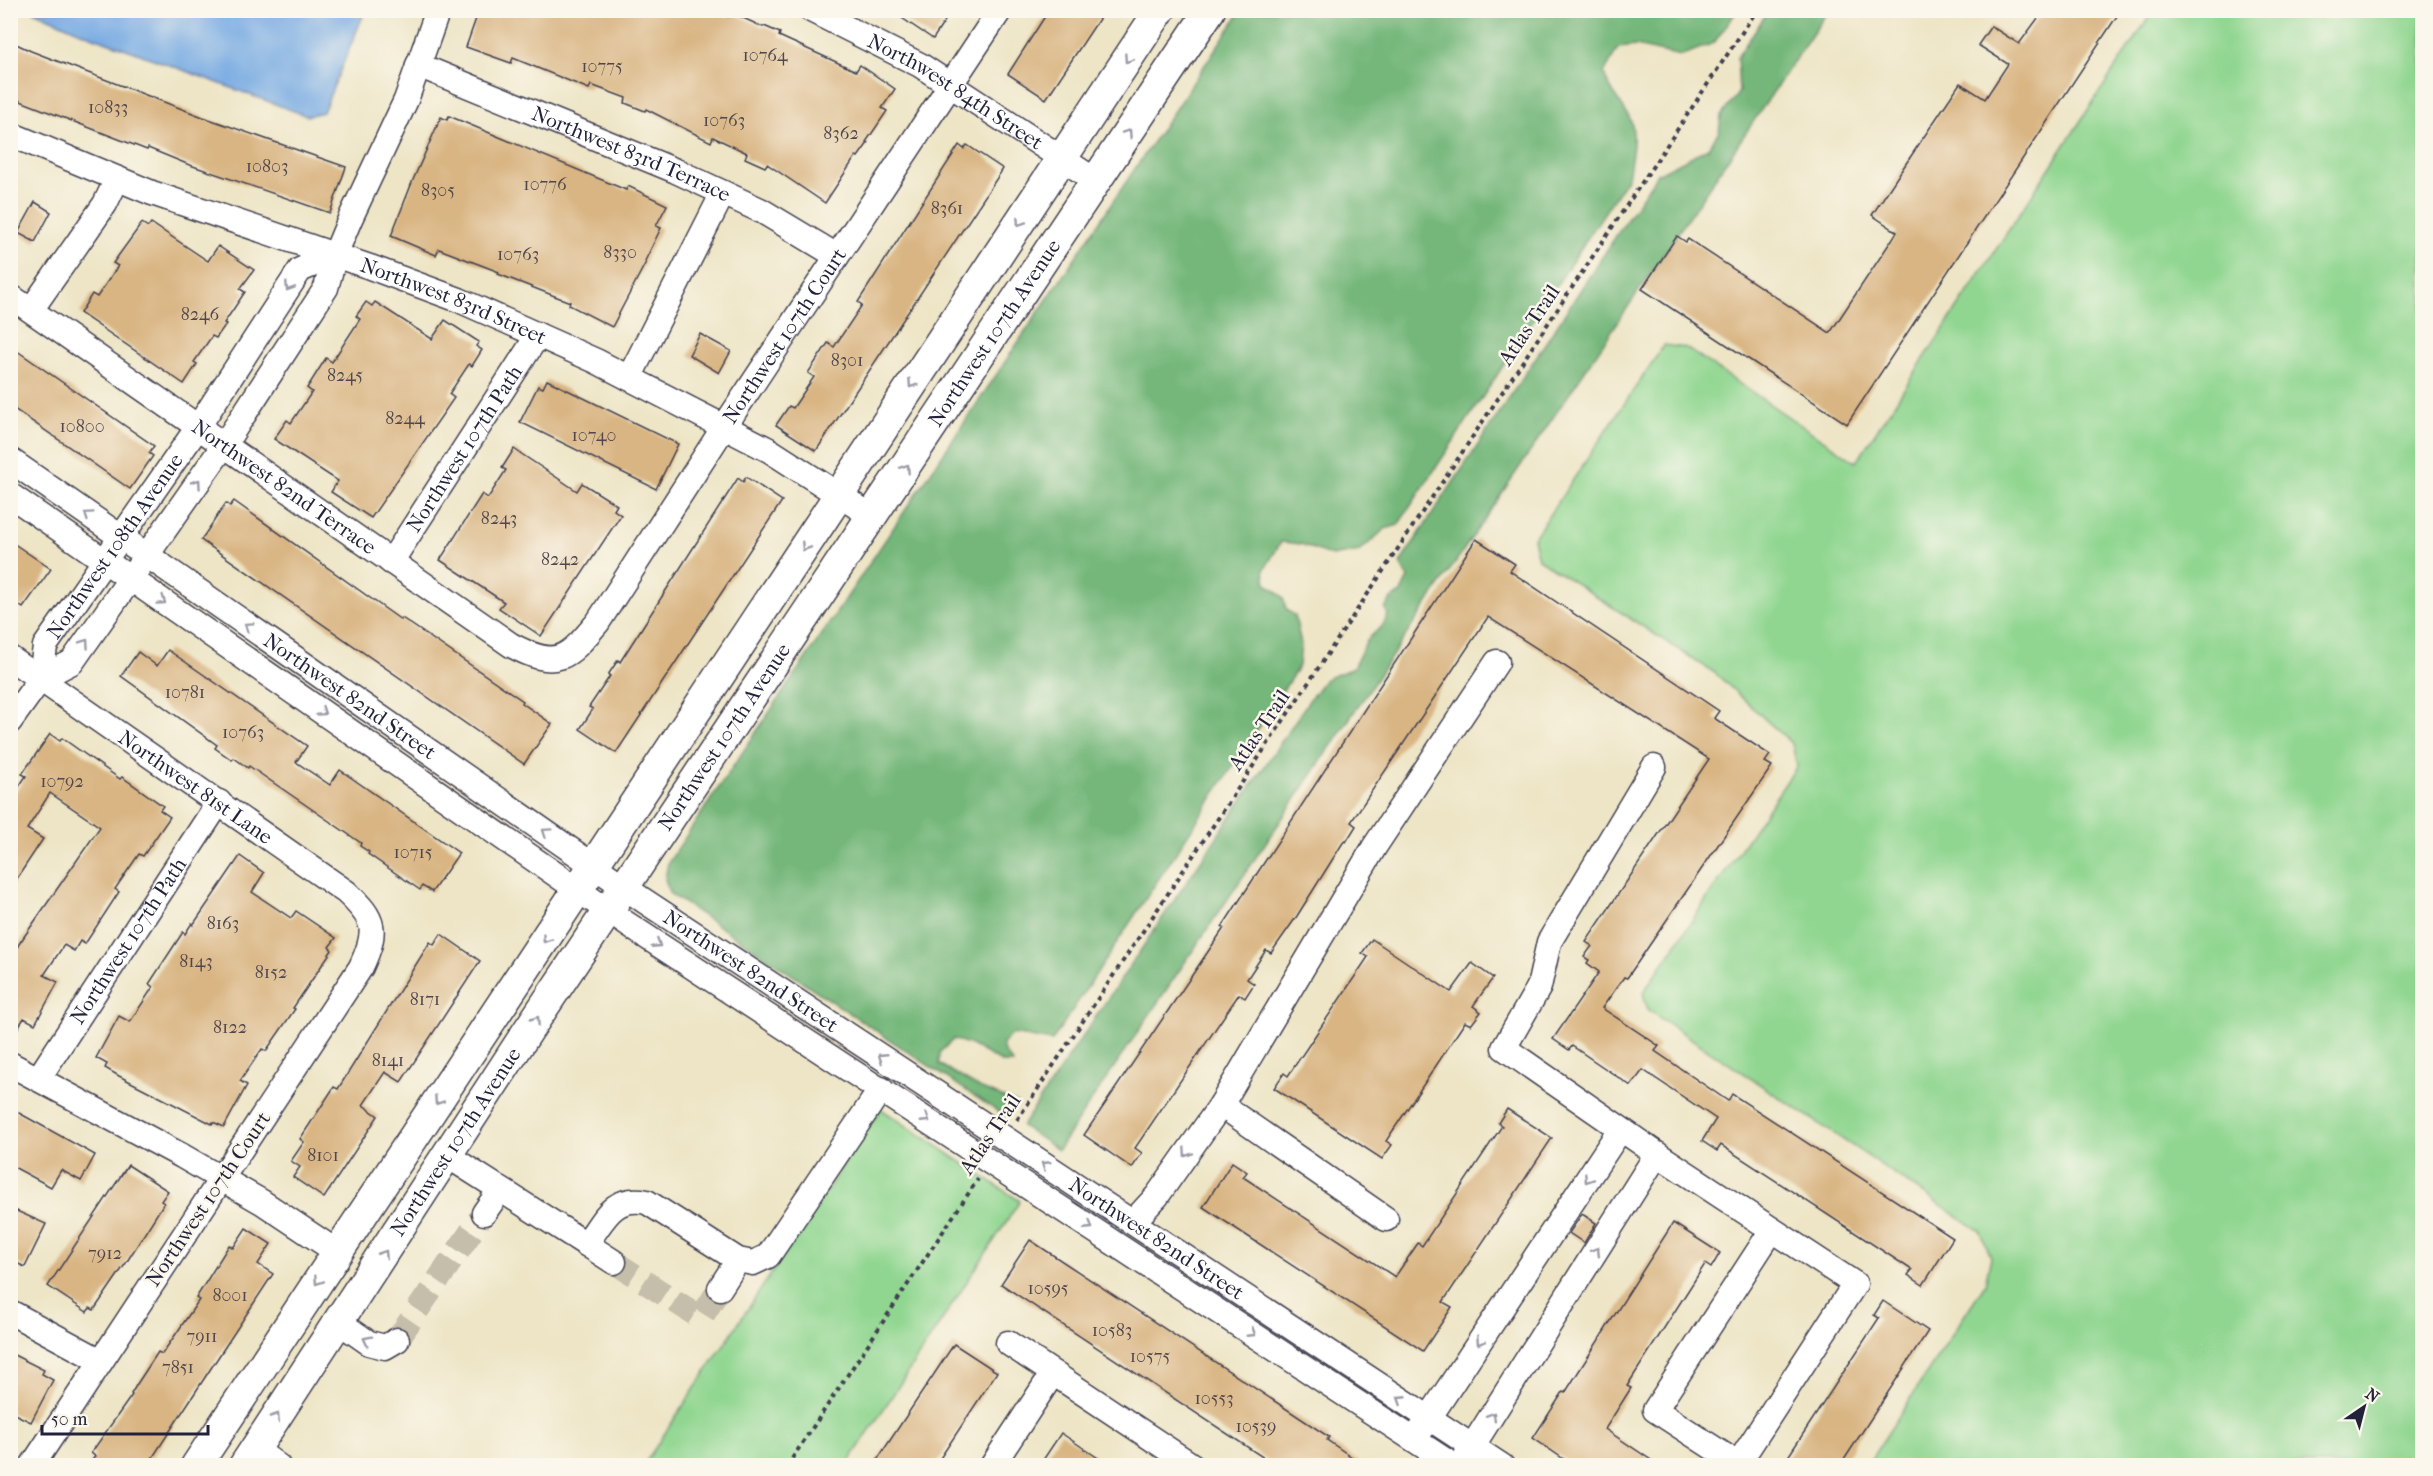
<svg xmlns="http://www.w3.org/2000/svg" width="2433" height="1476" font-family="'IM FELL French Canon',serif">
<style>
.green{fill:#90d690;stroke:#597c66;stroke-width:1.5}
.forest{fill:#74b77a;stroke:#4b6c5a;stroke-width:1.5}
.water{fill:#75a9e2;stroke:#4c668e;stroke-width:1.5}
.building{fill:#d9b583}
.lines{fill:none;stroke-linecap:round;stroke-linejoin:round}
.minor-tunnel{stroke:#c5beaa;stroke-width:24;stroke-dasharray:24 12;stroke-linecap:butt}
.minor-casing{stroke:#413f50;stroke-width:27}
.major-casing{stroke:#413f50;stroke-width:33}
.path{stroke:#413f50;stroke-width:4;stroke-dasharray:4.5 4.5;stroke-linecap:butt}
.minor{stroke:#fff;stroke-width:24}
.major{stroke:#fff;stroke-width:30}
.oneway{stroke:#9c9ca7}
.labels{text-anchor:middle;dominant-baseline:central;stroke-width:5;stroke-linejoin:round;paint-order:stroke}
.number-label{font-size:18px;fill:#50474d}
.street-label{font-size:21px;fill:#22223b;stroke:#fbf7ec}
</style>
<rect width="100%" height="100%" fill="#fbf7ec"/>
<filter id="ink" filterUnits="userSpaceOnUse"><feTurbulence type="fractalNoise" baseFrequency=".0167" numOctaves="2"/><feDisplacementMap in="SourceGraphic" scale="12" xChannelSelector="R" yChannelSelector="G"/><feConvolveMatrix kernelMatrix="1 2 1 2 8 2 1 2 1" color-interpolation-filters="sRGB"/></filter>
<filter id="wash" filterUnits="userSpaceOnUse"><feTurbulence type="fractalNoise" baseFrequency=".008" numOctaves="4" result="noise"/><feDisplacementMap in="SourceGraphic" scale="24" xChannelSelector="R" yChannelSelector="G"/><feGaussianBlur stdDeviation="1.35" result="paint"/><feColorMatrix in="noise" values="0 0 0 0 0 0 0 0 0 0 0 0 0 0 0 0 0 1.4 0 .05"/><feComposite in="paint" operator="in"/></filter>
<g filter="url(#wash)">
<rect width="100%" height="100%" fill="#eee5c6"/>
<g class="green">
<polygon points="2153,11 2422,11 2422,1465 1867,1465 1985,1284 1991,1257 1980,1231 1648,1010 1643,993 1797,766 1792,744 1715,673 1538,559 1533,539 1664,345 1686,348 1856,462"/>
<polygon points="881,1109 1020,1201 847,1465 643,1466"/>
</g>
<g class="forest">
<polygon points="1769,10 1828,11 1058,1150 1022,1126 1310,699 1325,679 1353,668 1367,640 1383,625 1388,615 1385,609 1391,599 1400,594 1408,578 1400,563 1657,174 1708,148 1719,132 1721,116 1739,92 1737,57"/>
<path d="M1241,11H1737L1714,43L1681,56L1636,46L1618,48L1604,73C1609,90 1619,100 1628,115C1638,131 1631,159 1628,177L1398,525L1385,529L1360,551L1332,556L1301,544L1281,542L1264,570L1266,583L1283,597L1286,609L1295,616L1301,644L1299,666L1052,1041L1012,1034L1002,1044L1004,1052L1013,1063H1003L971,1045L954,1039L940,1052L939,1064L979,1088L1017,1103L1006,1117L669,893L665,879L668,863Z"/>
</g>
<polygon class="water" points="33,11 365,11 323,112 307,116 83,33"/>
<g id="blocks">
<g class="building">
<polygon points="479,10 715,10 728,17 730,12 763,27 764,26 780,33 779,36 856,71 860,65 895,89 882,108 887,111 866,142 868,143 858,157 856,156 825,203 767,164 765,167 745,158 747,153 713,137 711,142 646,109 645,111 625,103 626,98 591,85 589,89 513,58 511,63 466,47"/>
<polygon points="890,10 952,10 933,39"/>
<polygon points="1049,10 1105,10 1046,99 1008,74"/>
<polygon points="2044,10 2121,10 1847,424 1642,289 1677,236 1686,242 1688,239 1830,333 1897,232 1872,215 1909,159 1960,83 1985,99 2008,64 1978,45 1991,26 2019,44"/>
<polygon points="10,41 31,51 203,117 346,167 330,213 187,164 148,148 147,150 10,97"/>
<polygon points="449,116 626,190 628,186 667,205 656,226 661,228 645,261 646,262 612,327 569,305 570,302 498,274 499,272 439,249 436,255 391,236 413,180 441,117 447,120"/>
<polygon points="959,145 964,149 967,145 1003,169 816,451 776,425 789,406 793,408 814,377 808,373 828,343 834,347 862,305 858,302"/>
<polygon points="35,202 51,212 35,242 18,233"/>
<polygon points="142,223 148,227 151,223 208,261 218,246 254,270 240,289 245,292 224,323 226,324 216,338 212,336 194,362 197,364 184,384 80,313 92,294 97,297 118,266 113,263"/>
<polygon points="366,302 372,306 375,302 432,339 445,320 479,342 476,346 482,350 472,366 469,364 449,394 454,398 371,518 331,492 338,481 274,439 287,420 291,423 312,392 307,388 326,358 332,362 360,319 356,316"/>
<polygon points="700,334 731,351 719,373 689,355"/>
<polygon points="10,346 154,446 149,453 153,456 130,489 10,406"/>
<polygon points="547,380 678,444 656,489 520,422 538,386 543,388"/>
<polygon points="514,449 577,491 582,483 617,505 614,510 621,515 541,636 499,608 504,602 440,560 482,494 488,498 506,470 502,468"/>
<polygon points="746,477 782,501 616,753 580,729 593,709 589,707 610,676 608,675 618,660 620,662 738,478 743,482"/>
<polygon points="234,501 401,620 402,618 523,701 522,703 552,724 524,764 201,540 226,503 230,506"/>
<polygon points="1476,539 1515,564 1510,571 1719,711 1714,718 1770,755 1765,762 1772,766 1627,978 1624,977 1602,1008 1659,1046 1655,1051 1728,1101 1732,1094 1953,1238 1923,1285 1908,1275 1912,1270 1721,1145 1717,1151 1702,1141 1716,1119 1643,1070 1631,1086 1572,1046 1569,1050 1553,1039 1599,972 1587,963 1589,960 1584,957 1592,946 1586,942 1709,759 1488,617 1351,822 1356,826 1346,842 1344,841 1297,916 1271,953 1266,950 1247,979 1254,984 1245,998 1239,994 1135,1148 1142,1153 1132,1168 1084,1135 1224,928 1222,927"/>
<polygon points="10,541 51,569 23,608 10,599"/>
<polygon points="168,650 307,746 296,762 330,785 340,770 459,853 432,892 422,886 420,890 368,854 369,852 360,846 361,843 249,766 248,768 234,758 232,760 215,748 217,745 121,676 138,652 157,666"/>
<polygon points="50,734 60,741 62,738 120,779 122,777 163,806 160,810 170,817 143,856 139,854 115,889 119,892 85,944 80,941 74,951 64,945 44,975 58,982 35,1024 24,1018 10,1041 10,962 19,944 100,827 50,793 27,829 43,839 10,889 10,800 26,776 22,774"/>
<polygon points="240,856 264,873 252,892 291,918 296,911 336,938 329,947 332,950 293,1008 295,1009 266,1051 262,1049 240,1081 247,1085 224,1127 213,1122 212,1124 119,1076 105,1068 107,1064 96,1058 119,1016 130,1022 153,987 149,984 183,932 185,934 192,923 193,925"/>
<polygon points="441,934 480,961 401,1082 385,1072 363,1105 378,1116 324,1198 293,1177 300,1167 291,1161 304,1142 300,1139 334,1087 338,1089 430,942 434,945"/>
<polygon points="1372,939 1451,992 1472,963 1493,978 1473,1006 1481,1012 1471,1025 1465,1022 1386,1141 1392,1145 1382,1159 1274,1088 1284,1073 1288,1076 1368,957 1362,953"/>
<polygon points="10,1108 95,1155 81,1181 61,1170 51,1187 10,1165"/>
<polygon points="1507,1109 1552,1138 1443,1302 1452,1307 1423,1351 1203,1207 1232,1162 1247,1172 1243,1177 1395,1277 1418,1243 1422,1246 1502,1126 1498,1123"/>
<polygon points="128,1165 168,1191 161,1201 164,1203 126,1263 94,1310 90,1308 87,1312 48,1286"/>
<polygon points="10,1208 46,1224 25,1267 10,1260"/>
<polygon points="1582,1214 1596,1223 1584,1243 1569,1233"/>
<polygon points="1673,1223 1720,1253 1711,1268 1705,1264 1627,1386 1631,1388 1605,1429 1660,1466 1574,1466 1533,1438 1563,1392 1565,1393"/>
<polygon points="246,1228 271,1244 258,1264 273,1274 219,1356 147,1466 89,1466 95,1456 91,1453 132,1395 131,1394 137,1384 158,1352 162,1354 178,1331 199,1300 196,1298 229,1245 233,1248"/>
<polygon points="1030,1240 1329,1437 1327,1440 1365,1466 1276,1466 1001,1284"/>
<polygon points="1883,1301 1928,1331 1840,1466 1782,1466 1879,1318 1874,1315"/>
<polygon points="954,1344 997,1372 935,1466 873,1466"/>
<polygon points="10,1353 44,1370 42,1374 53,1380 31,1422 10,1412"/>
<polygon points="1061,1433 1110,1466 1039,1466"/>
</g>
</g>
</g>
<g filter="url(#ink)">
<use href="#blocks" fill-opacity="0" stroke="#413f50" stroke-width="1.5"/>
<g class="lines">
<g class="minor-tunnel">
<polyline points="614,1262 701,1318 720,1288"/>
<polyline points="397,1340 484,1213"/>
</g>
<g class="minor-casing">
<g id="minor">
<path id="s1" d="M811,10L920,65L1096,181"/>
<path id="s2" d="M418,65L676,171L762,211L837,256"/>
<path id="s3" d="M10,134L152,193L370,267L459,300L596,361L769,450L873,517"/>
<path id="s4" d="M10,296L511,645C558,670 567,659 598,622L724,427L1000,10"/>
<polyline points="31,310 105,204 117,179"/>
<polyline points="629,378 723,193"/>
<path id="s5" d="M10,460L643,900L1502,1466"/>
<polyline points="10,495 627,924 1454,1466"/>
<path id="s6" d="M391,562L538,335"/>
<path id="s7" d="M10,658L346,892C376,920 378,930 361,967L32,1466"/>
<path id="s8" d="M41,678L45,646L198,427L300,270L335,255"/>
<polyline points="10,721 41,678 72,662 224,445 326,288 335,255 350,219 406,100 438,10"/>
<polyline points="1654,767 1549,942 1539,987 1504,1048 1657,1154 1855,1284 1738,1464 1655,1410 1772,1230"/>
<polyline points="10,1064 182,1156 262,1202 337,1252"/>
<path id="s9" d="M38,1079L219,802"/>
<polyline points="1221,1105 1386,1219"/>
<path d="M448,1156L586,1244C604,1220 612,1195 647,1202L738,1260L753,1263L768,1256L881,1089"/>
<polyline points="484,1213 500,1190"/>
<polyline points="1133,1222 1157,1196 1221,1105 1375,846 1497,662"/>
<polyline points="586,1244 614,1262"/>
<polyline points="720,1288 738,1260"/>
<polyline points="10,1312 101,1361"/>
<polyline points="339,1322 369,1343 385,1347 397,1340"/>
<polyline points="1008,1343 1193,1466"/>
<polyline points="1421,1430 1620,1130"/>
<polyline points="255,1449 278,1466"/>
<polyline points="1465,1458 1657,1154"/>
<polyline points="992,1466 1053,1373"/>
</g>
</g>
<g class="major-casing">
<g id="major">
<polyline points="196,1466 1160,10"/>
<path id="s10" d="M244,1466L529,1029L1210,10"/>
</g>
</g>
<g class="path">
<polyline points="1017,1120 1757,10"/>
<polyline points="787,1466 978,1179"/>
</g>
<use href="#minor" class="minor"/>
<use href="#major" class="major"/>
</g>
<defs><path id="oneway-chevron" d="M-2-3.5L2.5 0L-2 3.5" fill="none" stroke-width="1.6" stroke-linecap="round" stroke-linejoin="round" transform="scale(1.5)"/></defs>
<g class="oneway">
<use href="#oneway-chevron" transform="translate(1128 59) rotate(124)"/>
<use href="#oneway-chevron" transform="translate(1128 133) rotate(-56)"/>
<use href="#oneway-chevron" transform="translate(1020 222) rotate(124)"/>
<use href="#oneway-chevron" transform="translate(289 287) rotate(123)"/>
<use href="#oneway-chevron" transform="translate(912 384) rotate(124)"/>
<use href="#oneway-chevron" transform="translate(906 468) rotate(-56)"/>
<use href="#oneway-chevron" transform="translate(197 483) rotate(-55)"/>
<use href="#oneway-chevron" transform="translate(88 515) rotate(-145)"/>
<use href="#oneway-chevron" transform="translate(805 547) rotate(123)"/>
<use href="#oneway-chevron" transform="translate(162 601) rotate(35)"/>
<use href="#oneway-chevron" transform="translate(248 626) rotate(-145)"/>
<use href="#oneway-chevron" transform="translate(85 643) rotate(-55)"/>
<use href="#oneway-chevron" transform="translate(322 712) rotate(35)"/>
<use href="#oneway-chevron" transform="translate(546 832) rotate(-145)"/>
<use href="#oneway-chevron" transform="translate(546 939) rotate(124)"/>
<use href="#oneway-chevron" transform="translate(657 944) rotate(33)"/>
<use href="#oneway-chevron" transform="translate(536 1020) rotate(-56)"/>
<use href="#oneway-chevron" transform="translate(882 1057) rotate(-147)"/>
<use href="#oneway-chevron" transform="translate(438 1101) rotate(124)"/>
<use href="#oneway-chevron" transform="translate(926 1119) rotate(33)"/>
<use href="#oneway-chevron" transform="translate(1187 1153) rotate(124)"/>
<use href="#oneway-chevron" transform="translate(1045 1165) rotate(-147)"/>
<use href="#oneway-chevron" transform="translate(1588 1179) rotate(124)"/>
<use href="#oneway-chevron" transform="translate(1089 1226) rotate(33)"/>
<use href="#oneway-chevron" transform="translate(1596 1251) rotate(-58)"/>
<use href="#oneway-chevron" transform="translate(384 1254) rotate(-57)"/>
<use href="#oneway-chevron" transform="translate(318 1281) rotate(124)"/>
<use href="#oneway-chevron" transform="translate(1252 1333) rotate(33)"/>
<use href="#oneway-chevron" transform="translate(367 1340) rotate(-153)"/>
<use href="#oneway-chevron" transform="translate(1480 1341) rotate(124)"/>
<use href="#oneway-chevron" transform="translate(1401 1399) rotate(-147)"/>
<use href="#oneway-chevron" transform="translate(1492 1416) rotate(-58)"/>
<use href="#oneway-chevron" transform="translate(276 1417) rotate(-57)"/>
</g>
</g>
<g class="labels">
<g class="number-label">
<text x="765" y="55">10764</text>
<text x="602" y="66">10775</text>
<text x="108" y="107">10833</text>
<text x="724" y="120">10763</text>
<text x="841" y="133">8362</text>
<text x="267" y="166">10803</text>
<text x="545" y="184">10776</text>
<text x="438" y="190">8305</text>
<text x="947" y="208">8361</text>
<text x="620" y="252">8330</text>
<text x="518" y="254">10763</text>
<text x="200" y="314">8246</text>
<text x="847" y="360">8301</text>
<text x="345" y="375">8245</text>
<text x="405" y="418">8244</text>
<text x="82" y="426">10800</text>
<text x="594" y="435">10740</text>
<text x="499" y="518">8243</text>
<text x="560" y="559">8242</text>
<text x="185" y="692">10781</text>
<text x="243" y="732">10763</text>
<text x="62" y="781">10792</text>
<text x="413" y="852">10715</text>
<text x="223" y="923">8163</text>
<text x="196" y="961">8143</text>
<text x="271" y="972">8152</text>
<text x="425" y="999">8171</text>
<text x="230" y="1027">8122</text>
<text x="388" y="1060">8141</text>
<text x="323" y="1155">8101</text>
<text x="105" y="1253">7912</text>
<text x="1048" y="1288">10595</text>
<text x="230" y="1295">8001</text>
<text x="1112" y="1330">10583</text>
<text x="202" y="1336">7911</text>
<text x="1150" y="1356">10575</text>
<text x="178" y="1367">7851</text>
<text x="1214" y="1398">10553</text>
<text x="1256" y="1426">10539</text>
</g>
<g class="street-label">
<text stroke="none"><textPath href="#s1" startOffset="166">Northwest 84th Street</textPath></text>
<text stroke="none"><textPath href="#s2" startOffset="231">Northwest 83rd Terrace</textPath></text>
<text stroke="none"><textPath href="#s3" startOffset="474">Northwest 83rd Street</textPath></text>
<text transform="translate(1529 325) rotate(-56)">Atlas Trail</text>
<text stroke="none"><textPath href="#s10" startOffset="1359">Northwest 107th Avenue</textPath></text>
<text stroke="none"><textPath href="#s4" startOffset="1056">Northwest 107th Court</textPath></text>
<text stroke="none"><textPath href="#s6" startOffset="135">Northwest 107th Path</textPath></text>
<text stroke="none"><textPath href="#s4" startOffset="334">Northwest 82nd Terrace</textPath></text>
<text stroke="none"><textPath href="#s8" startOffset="154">Northwest 108th Avenue</textPath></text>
<text stroke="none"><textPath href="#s5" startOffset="414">Northwest 82nd Street</textPath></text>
<text transform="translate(1259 730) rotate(-56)">Atlas Trail</text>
<text stroke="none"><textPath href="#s10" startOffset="873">Northwest 107th Avenue</textPath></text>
<text stroke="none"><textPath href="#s7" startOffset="226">Northwest 81st Lane</textPath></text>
<text stroke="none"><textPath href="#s9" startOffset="165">Northwest 107th Path</textPath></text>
<text stroke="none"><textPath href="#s5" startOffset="900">Northwest 82nd Street</textPath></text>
<text transform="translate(990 1134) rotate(-56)">Atlas Trail</text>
<text stroke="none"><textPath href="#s10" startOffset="387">Northwest 107th Avenue</textPath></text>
<text transform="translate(208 1199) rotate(-56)">Northwest 107th Court</text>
<text stroke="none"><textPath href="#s5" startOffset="1386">Northwest 82nd Street</textPath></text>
</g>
</g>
<rect width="2433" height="1476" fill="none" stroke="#fbf7ec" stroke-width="36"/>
<g transform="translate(2364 1407) rotate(35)" stroke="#fbf7ec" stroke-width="4.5" paint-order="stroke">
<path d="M0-4.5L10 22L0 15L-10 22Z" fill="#22223b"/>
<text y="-9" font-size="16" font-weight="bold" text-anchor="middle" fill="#22223b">N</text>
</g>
<path d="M42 1425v9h166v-9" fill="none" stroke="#22223b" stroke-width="3"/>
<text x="51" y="1425" font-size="18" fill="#22223b" stroke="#fbf7ec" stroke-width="4.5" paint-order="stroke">50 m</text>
</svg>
